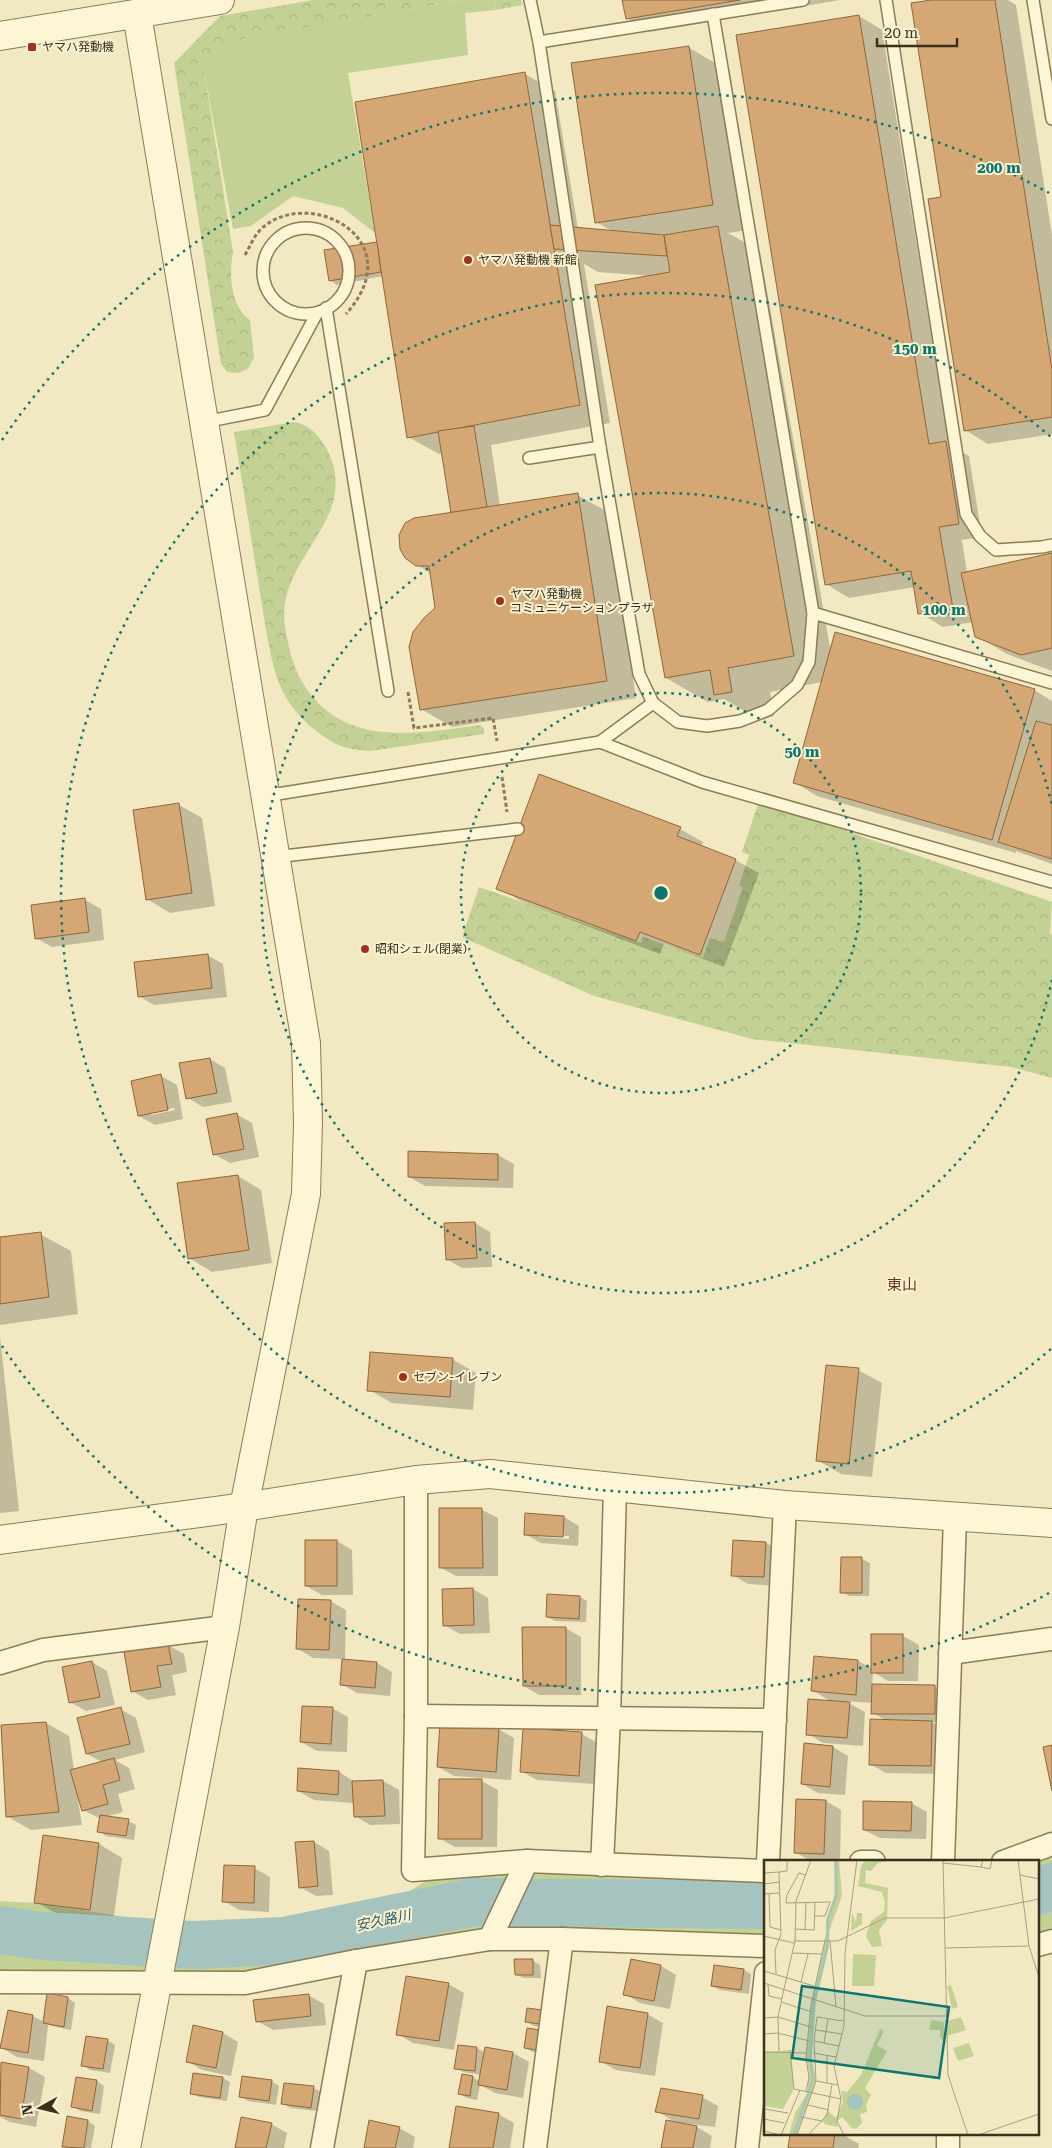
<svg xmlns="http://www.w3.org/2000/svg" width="1052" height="2148" font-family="'Roboto Serif','Noto Sans JP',serif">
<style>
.grass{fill:#c3d294}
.forest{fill:url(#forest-crowns)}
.shadow{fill:#0003;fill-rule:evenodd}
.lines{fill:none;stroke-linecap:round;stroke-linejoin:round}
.river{stroke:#a5c4bf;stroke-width:48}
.building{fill:#d4a774;stroke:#90663a}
.service-casing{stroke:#8e7b57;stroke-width:14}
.minor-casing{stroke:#8e7b57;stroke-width:25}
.tertiary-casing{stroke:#8e7b57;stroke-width:30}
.path{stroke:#8e7b57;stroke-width:3;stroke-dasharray:4 2.5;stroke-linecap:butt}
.service{stroke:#fcf5d6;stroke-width:11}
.minor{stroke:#fcf5d6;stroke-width:22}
.tertiary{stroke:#fcf5d6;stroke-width:28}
.ring{fill:none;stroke:#0f766e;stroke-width:2.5;stroke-dasharray:2.5 5}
.poi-dot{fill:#a32f21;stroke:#f9f2d2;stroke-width:2}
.labels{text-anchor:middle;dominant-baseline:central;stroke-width:4;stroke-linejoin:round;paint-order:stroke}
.poi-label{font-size:12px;fill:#3c301d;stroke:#f9f2d2;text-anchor:start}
.water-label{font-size:14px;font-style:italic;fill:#2a5b5e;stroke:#f9f2d2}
.quarter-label{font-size:15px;fill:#6d3418;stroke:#f9f2d2}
.inset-river{fill:none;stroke:#a5c4bf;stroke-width:2.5}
.inset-road{fill:none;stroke:#a99f80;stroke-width:1}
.view{fill:#0f766e;fill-opacity:0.15;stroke:#0f766e;stroke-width:2.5}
.inset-edge{fill:none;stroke:#3c301d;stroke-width:2.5}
.centre{fill:#0f766e;stroke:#f9f2d2;stroke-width:2.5}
.ring-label{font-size:15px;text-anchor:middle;font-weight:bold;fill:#0f766e;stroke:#f9f2d2;stroke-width:4;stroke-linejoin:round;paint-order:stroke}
</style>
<defs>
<pattern id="forest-crowns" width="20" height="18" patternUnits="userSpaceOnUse" patternTransform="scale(1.25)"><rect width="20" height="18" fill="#c3d294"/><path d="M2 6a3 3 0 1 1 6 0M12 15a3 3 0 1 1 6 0" fill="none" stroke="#a8b57f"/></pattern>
</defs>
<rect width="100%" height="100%" fill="#f2e9c2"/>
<g class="grass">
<polygon points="463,0 495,0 496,10 465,13 468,55 348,73 375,233 343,208 293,196 251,226 233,229 204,70 230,41"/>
<polygon points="1052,1843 1052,1935 1038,1939 1038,1862 1003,1862"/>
<polygon points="444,1868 766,1870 766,1945 455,1945 245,1983 0,1975 0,1901 34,1903 199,1928 275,1923 354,1909 410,1891"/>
</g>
<g class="forest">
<path d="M313,0H463L231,41L204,70L233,252C229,274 230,306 250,320L254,357L248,369L238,373L227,372L221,364L174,63L220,16Z"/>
<polygon points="495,0 521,0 522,5 496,10"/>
<path d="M294,422C309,425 317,433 325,446C360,509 299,543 286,598C281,617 287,640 292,658C297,676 306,690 318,703C361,746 426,732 480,725L484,729V734L371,751C362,750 350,750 341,746C319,737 293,713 283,692C274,674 271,655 267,636L234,432Z"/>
<polygon points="759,801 1052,902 1050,933 1052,934 1052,1078 1011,1067 752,1039 594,996 462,937 479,887 641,943 643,937 703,958 710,938 724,942 743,887 739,886 749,855 742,852"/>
</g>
<g class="shadow">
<polygon points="624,0 840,0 650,32 627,18"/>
<polygon points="939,0 1008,0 1016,5 1052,235 1052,434 988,444 965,430 942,198"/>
<polygon points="859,16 882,30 949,445 969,456 982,537 962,540 967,573 1052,554 1052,671 1007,654 976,636 973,622 943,627 920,613 915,587 849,598 826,584"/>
<polygon points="688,47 730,72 754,229 728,233 760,251 831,653 1034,690 1052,701 1052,864 1016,851 1016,853 817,796 794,782 822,682 770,692 774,716 758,719 724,699 708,702 666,678 651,276 598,272 584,264 610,423 491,445 500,506 577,495 608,512 636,698 452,727 421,709 437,608 432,574 417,565 452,514 443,453 439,454 408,437 383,276 337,285 330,280 378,243 525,74 555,91 578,229 614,232 596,222"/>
<polygon points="179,805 202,818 215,906 170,913 147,899"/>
<polygon points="680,829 703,842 701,847 735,860 759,873 724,967 664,944 660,954 521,901 498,888"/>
<polygon points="85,900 101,909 104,940 52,947 36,938"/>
<polygon points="207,955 223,964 227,997 154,1005 139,996"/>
<polygon points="210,1059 225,1068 232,1102 203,1107 188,1098"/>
<path d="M161,1076L177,1085L183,1119L155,1125L139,1116ZM174,1108L175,1110L151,1115V1113Z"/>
<polygon points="236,1114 252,1123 259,1157 230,1163 214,1154"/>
<polygon points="410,1153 498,1155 514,1164 513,1188 425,1186 409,1177"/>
<polygon points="238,1176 261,1190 272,1263 212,1272 189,1258"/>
<polygon points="475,1223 490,1232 492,1267 462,1268 447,1259"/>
<polygon points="40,1234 71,1251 78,1314 0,1325 0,1238"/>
<polygon points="0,1336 19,1511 0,1513"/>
<polygon points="452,1359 476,1373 473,1410 392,1403 369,1390"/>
<polygon points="858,1370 882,1383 872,1477 841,1474 817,1460"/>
<polygon points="482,1510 498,1518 498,1576 456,1576 440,1567"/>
<path d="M564,1517L579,1526L578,1546L541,1543L525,1534ZM539,1535L569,1536V1539L539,1537Z"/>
<polygon points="337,1541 352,1550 353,1595 322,1595 306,1586"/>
<polygon points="766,1543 781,1552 780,1586 748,1584 733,1575"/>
<polygon points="842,1558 862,1559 870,1563 869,1596 849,1596 842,1592"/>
<polygon points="473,1589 488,1598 490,1633 460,1634 444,1625"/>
<polygon points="580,1597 587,1601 586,1622 555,1621 547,1617"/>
<polygon points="330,1601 346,1610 345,1661 377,1663 392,1672 390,1696 357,1693 341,1684 344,1659 313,1658 298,1649"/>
<polygon points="565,1628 581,1637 581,1695 539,1695 524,1686"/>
<polygon points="903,1636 919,1645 918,1681 888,1681 873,1672 872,1686 934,1686 950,1695 950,1722 932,1722 947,1731 946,1774 886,1773 870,1764 887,1721 873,1713 873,1703 845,1701 865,1712 863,1746 823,1743 808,1734 832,1702 812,1690 815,1657 858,1661 873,1669"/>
<polygon points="168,1645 184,1654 187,1672 172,1675 176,1695 148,1700 132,1691"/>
<polygon points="92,1662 107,1671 115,1705 86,1711 70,1702"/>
<polygon points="332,1708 348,1717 347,1752 317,1751 301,1742"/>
<polygon points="120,1709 136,1718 145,1752 115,1760 129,1768 135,1789 118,1794 123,1812 105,1817 128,1821 136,1825 134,1840 106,1836 99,1831 101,1819 83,1810 80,1801 78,1801 82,1825 31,1830 8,1817 46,1723 69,1736 74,1770 102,1762 87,1754"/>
<polygon points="498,1729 514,1738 511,1780 454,1776 438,1767"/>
<polygon points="582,1734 597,1743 594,1784 537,1780 521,1771"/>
<polygon points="833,1747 848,1756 845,1795 818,1793 802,1784"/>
<polygon points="339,1772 355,1782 383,1781 399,1790 400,1824 370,1825 355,1816 354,1803 314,1800 298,1791"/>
<polygon points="482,1781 498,1790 497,1847 455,1847 439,1838"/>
<polygon points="826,1801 841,1810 840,1862 811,1861 795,1852"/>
<polygon points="911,1803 927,1812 926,1839 880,1838 864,1830"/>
<polygon points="45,1837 99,1844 122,1858 113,1923 59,1915 36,1902"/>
<polygon points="314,1842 329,1851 333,1895 316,1896 300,1887"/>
<polygon points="254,1868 270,1877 269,1912 239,1910 224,1901"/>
<polygon points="632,1960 661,1966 676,1975 670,2009 640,2003 625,1994"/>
<polygon points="533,1961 540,1965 541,1978 523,1978 516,1974"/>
<polygon points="744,1970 751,1974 749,1994 720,1990 713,1986"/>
<polygon points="448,1984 464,1993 454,2050 413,2043 398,2034"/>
<polygon points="48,1995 68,1998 75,2003 71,2030 48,2025 44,2061 17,2057 2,2048 33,2016 44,2022"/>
<polygon points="308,1995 324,2004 326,2025 273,2030 257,2021"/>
<polygon points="528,2009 547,2028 534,2026 527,2022"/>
<polygon points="647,2014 663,2023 655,2076 616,2070 600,2061"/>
<polygon points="528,2029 544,2053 533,2052 525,2047"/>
<polygon points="223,2033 238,2042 231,2076 202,2070 187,2061"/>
<polygon points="107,2040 115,2045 110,2073 90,2070 83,2065"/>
<polygon points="459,2046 477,2048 485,2053 486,2048 513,2053 529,2062 523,2098 495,2093 480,2085 477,2100 467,2098 459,2094 463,2076 473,2077 480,2082 481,2075 463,2072 456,2068"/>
<polygon points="2,2064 29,2068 45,2077 36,2127 10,2122 0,2117 0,2079"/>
<polygon points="223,2078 230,2082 227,2101 199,2097 192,2093"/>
<polygon points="97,2081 104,2086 100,2114 80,2111 72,2106"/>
<polygon points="271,2081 279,2086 276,2105 248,2101 241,2097"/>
<polygon points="314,2088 321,2092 318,2111 290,2108 282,2103"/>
<polygon points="702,2097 718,2106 715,2127 675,2122 657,2111"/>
<polygon points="498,2114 514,2123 510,2148 450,2148"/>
<polygon points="88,2121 95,2126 91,2148 67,2148 64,2146"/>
<polygon points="667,2122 697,2127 712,2136 710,2148 662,2148"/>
<polygon points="271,2124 287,2133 284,2148 236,2148"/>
<polygon points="399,2128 415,2137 413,2148 365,2148"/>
<polygon points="791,2134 842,2134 859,2144 858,2148 789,2148"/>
<polygon points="910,2134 957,2134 957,2136"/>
</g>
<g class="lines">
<g class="river">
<polyline points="1038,1891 1052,1887"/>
<polyline points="0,1930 43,1936 194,1945 284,1941 474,1902 766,1905"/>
</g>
</g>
<g class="building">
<polygon points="622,0 740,0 626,19"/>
<polygon points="931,0 995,0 1052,370 1052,417 964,431 928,199 941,197 911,3"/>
<polygon points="859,15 929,444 946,441 959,524 939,527 953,609 918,614 911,571 825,585 736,35"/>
<polygon points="689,46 713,205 595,223 571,63"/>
<polygon points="525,72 580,405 407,438 355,102"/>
<polygon points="550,225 664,235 667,256 554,249"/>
<polygon points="718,226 794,656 728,668 732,692 714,695 710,670 665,678 595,285 670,272 664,235"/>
<polygon points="377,242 381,272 329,281 324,250"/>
<polygon points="474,426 487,507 451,513 438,431"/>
<polygon points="578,493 607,681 420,710 409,647 413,632 424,618 435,608 429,566 416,566 405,558 400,549 399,535 405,523 414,518"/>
<polygon points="1052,553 1052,648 1021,655 975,637 961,573"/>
<polygon points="835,632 1035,689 992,840 793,783"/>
<polygon points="1036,721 1052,725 1052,859 998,842"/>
<polygon points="539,774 681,827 677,836 736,859 700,955 640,932 636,941 496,889"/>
<polygon points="179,803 192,893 146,900 133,810"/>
<polygon points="85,898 89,932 35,939 31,905"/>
<polygon points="208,954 212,988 138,997 134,962"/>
<polygon points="210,1058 217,1093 186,1099 179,1063"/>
<polygon points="161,1074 168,1110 138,1116 131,1081"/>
<polygon points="237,1113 244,1149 213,1155 206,1119"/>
<polygon points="408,1151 498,1154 498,1180 408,1177"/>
<polygon points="238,1175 249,1250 188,1259 177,1183"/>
<polygon points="475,1222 477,1258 446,1260 444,1223"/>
<polygon points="41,1232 49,1297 0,1304 0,1237"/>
<polygon points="370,1352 453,1358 450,1397 367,1391"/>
<polygon points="826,1365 859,1368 849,1464 816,1461"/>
<polygon points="439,1508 482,1508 483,1568 439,1568"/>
<polygon points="525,1513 564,1516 563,1537 524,1535"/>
<rect x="305" y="1540" width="32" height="46"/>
<polygon points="733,1540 766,1542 764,1577 731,1576"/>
<polygon points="841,1557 862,1557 862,1593 840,1593"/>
<polygon points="473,1588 474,1625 443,1626 442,1589"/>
<polygon points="547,1594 580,1596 579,1619 546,1617"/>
<polygon points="298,1599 331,1600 329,1650 296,1649"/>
<polygon points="522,1627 566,1627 566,1686 523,1686"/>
<rect x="871" y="1634" width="32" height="39"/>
<polygon points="168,1644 172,1664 157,1666 161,1687 131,1692 124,1652"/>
<polygon points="814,1656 858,1660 856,1695 811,1691"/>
<polygon points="342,1659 377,1662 375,1688 340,1685"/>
<polygon points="92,1661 100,1697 69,1703 62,1667"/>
<polygon points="872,1684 935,1685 935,1714 871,1714"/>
<polygon points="808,1699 850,1702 847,1738 806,1735"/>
<polygon points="302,1706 333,1707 331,1744 300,1742"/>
<polygon points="121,1707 130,1744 86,1754 77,1718"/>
<polygon points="870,1719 932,1721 931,1766 869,1765"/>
<polygon points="46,1722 59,1812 6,1817 1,1725"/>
<polygon points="440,1724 499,1728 496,1772 437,1767"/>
<polygon points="523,1728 582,1732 579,1776 520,1772"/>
<polygon points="804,1743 833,1746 830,1787 801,1784"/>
<polygon points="1052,1745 1052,1791 1043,1747"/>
<polygon points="114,1758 120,1780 103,1785 108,1804 82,1811 70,1770"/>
<polygon points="298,1768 339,1771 338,1795 297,1791"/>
<polygon points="439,1779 482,1779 482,1839 438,1839"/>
<polygon points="383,1780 385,1816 354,1817 352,1781"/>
<polygon points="796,1799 826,1800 824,1854 794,1853"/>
<polygon points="863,1801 912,1802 911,1831 863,1830"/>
<polygon points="100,1815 129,1819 126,1836 97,1832"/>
<polygon points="43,1835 99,1843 90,1910 34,1903"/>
<polygon points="314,1841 318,1886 299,1888 295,1842"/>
<polygon points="224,1865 255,1866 254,1903 222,1902"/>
<polygon points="514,1959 533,1959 533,1975 515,1975"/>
<polygon points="631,1959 661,1965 654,2001 623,1995"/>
<polygon points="714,1965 744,1969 741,1990 711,1986"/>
<polygon points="406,1976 449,1983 439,2041 396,2035"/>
<polygon points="47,1993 68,1997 64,2027 43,2023"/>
<polygon points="309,1994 311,2016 256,2022 253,2000"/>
<polygon points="607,2006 648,2013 640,2068 599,2062"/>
<polygon points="527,2008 542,2010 540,2024 525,2022"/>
<polygon points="8,2010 33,2015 28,2053 0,2048"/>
<polygon points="193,2025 223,2032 216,2068 186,2062"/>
<polygon points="527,2028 540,2030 536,2050 524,2048"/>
<polygon points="86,2036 108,2039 103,2069 81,2066"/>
<polygon points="458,2045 477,2047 475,2071 454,2069"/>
<polygon points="485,2047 513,2052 507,2090 478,2085"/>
<polygon points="1,2062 29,2067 21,2119 0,2115"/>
<polygon points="193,2073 223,2077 220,2098 190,2094"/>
<polygon points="462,2074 473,2076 470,2096 458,2094"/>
<polygon points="242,2076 272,2080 269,2101 239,2097"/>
<polygon points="76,2077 97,2080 92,2111 71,2107"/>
<polygon points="284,2083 314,2086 311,2108 281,2104"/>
<polygon points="661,2088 703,2095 699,2119 655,2112"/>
<polygon points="456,2106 499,2113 493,2148 449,2148"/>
<polygon points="67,2116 88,2120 84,2148 62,2147"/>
<polygon points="241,2117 272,2123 266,2148 235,2148"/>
<polygon points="369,2120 400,2127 395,2148 364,2148"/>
<polygon points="666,2120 697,2126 693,2148 661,2148"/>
<polygon points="790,2134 835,2134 833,2148 788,2148"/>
</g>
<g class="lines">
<g class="service-casing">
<g id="service">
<polyline points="530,0 539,42 803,0"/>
<polyline points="886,0 966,514 980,536 996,550 1042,547 1052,545"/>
<polyline points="1033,0 1052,119"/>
<polyline points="713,14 813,613"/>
<polyline points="539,42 600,447"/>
<circle cx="306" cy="271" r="43"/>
<polyline points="326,308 388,691"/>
<polyline points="204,422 265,410 317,313"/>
<polyline points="529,458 600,447 639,674 653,703 678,722 707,726 740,721 768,710 797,685 809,662 813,613 1052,683"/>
<polyline points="600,742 653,703"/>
<polyline points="265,796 600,742 702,782 1052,882"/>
<polyline points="275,857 518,829"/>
</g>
</g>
<g class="minor-casing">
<g id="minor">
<polyline points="416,1480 416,1716 413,1870 527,1861 766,1871"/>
<polyline points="950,1653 1052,1639"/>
<polyline points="0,1663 43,1650 225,1627"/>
<polyline points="416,1716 775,1720"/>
<polyline points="768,1862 785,1505"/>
<polyline points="861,1862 874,1862"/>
<polyline points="943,1862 955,1518"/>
<polyline points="1003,1862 1052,1844"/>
<polyline points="602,1865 609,1718 615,1487"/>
<polyline points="490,1939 527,1861"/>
<polyline points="1038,1945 1052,1941"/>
<polyline points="0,1982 245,1983 356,1961 490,1939 562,1939 766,1946"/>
<polyline points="322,2148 356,1961"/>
<polyline points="535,2148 562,1939"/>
<polyline points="747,2148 766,1973"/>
<polyline points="948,2148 948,2134"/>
</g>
</g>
<g class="tertiary-casing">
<g id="tertiary">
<polyline points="0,36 220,0"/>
<polyline points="0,1540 244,1507 416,1480 490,1474 785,1505 1052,1523"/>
<polyline points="126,2148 225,1627 244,1507 306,1194 308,1122 306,1043 137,14"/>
</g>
</g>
<g class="path">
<path d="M245,255C250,246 254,236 261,229C308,185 413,239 346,314"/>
<polyline points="408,692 414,728 493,718 497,741"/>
<polyline points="502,777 507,812"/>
</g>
<use href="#service" class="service"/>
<use href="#minor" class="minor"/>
<use href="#tertiary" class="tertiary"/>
</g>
<g class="ring">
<circle cx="661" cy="893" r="200"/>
<path d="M1052 980A400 400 0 1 1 1052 806"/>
<path d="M1051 1349A600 600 0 1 1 1051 437"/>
<path d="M1049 1593A800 800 0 0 1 2 1346M2 440A800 800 0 0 1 1049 193"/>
</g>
<g class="poi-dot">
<rect x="27" y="42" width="10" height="10" rx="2.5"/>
<circle cx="468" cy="260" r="5"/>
<circle cx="500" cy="601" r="5"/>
<circle cx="365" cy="949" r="5"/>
<circle cx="403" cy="1377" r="5"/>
</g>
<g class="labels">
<g class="poi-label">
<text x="42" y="47">ヤマハ発動機</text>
<text x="478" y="260">ヤマハ発動機 新館</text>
<text x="510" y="594">ヤマハ発動機<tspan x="510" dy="14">コミュニケーションプラザ</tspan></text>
<text x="375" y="949">昭和シェル(閉業)</text>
<text x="413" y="1377">セブン-イレブン</text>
</g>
<g class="water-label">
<text transform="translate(383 1920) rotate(-12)">安久路川</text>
</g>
<g class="quarter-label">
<text x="902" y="1285">東山</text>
</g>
</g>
<g transform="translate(764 1860)">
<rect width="275" height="275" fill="#f2e9c2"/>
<path d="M65,71V87L52,142L48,197L52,221L33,275H25L31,253L43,234L45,212L42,196L47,145L62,72ZM89,94L112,95L110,126H88ZM197,157L202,170L183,176L184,161ZM167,160L180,162V181L176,178V170H165ZM205,183L210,196L194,201L189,188Z" fill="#c3d294"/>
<path d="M70,0H75L78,36L65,71L62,72V61L71,34ZM102,0H128L114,3L107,11L102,10L101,23L124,28L123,60L115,70L118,86L108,87L102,76L107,61L120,52L121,43L118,32L94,26L97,6ZM88,53L92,62L93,53H98V64L87,71ZM187,125L194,147L188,149L183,126ZM116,169L120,171L113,185L123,191L101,228L107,235L102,245L103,252L96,254L98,263L92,269L88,268L78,257L73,261L74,267L61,264L58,261L64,251L72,258L79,242L77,231L83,232L97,215Z" fill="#c3d294"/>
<path d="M26,190L30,229L19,249L0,246V192Z" fill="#c3d294"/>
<path d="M83 242a8 8 0 1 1 16 0a8 8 0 1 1-16 0Z" fill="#a5c4bf"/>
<path class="inset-river" d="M30,275L49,219L46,197L50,141L64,83V58L72,37V0"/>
<path class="inset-road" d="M47,0L32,41L31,81L17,142L48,152M179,0L184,215L204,275M254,0L265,86L275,117M179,3L217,7L219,0M217,7L226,9L228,0M15,12L23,11V0M0,13L15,12L17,74L11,90L12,114M41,15L35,13L23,35L22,43L66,42L61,56H51M256,15L275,19M0,24L15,22M0,34L15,33M5,34L6,67L17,70M31,69L50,70L51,42M41,70L42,42M0,76L30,83M31,81H74L121,58H180L275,39M66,81L72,146M181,88L264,86M28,93L58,94M0,111L50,126M37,122L44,94M0,123L101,156H182M4,124L5,136L18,139M0,158L14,157L47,167M52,170L78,174M0,174L14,173L45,181M60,183L64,159M75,186L50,181L53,157L79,161M26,190L30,229L77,239M15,191L14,157L17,143M0,192L42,193M49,193L72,197M52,221L74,225M63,223V196M42,231L45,218L42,197L47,145L61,81M44,245L65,250M0,249L24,253M37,257L58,261M0,259L20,263M0,271L16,275M17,275L36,230M33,275L52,221L50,181M44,275L63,255L68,224M80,275L73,261L77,239L70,206L80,166L81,93L93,0M214,275L275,254"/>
<path class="view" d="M38,126L185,147L175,218L28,198Z"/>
<rect width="275" height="275" class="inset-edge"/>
</g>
<circle cx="661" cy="893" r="8" class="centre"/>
<g class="ring-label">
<text x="999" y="173">200 m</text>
<text x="915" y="354">150 m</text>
<text x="944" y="615">100 m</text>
<text x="802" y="757">50 m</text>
</g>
<g transform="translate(40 2108) rotate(262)" stroke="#f9f2d2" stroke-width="4" paint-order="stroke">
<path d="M0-4L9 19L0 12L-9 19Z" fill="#3c301d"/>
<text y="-8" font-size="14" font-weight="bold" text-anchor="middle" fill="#3c301d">N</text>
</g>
<path d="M877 38v8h80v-8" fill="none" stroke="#3c301d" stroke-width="2.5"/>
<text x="884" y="38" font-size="15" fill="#3c301d" stroke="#f9f2d2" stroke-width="4" paint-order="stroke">20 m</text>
</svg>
